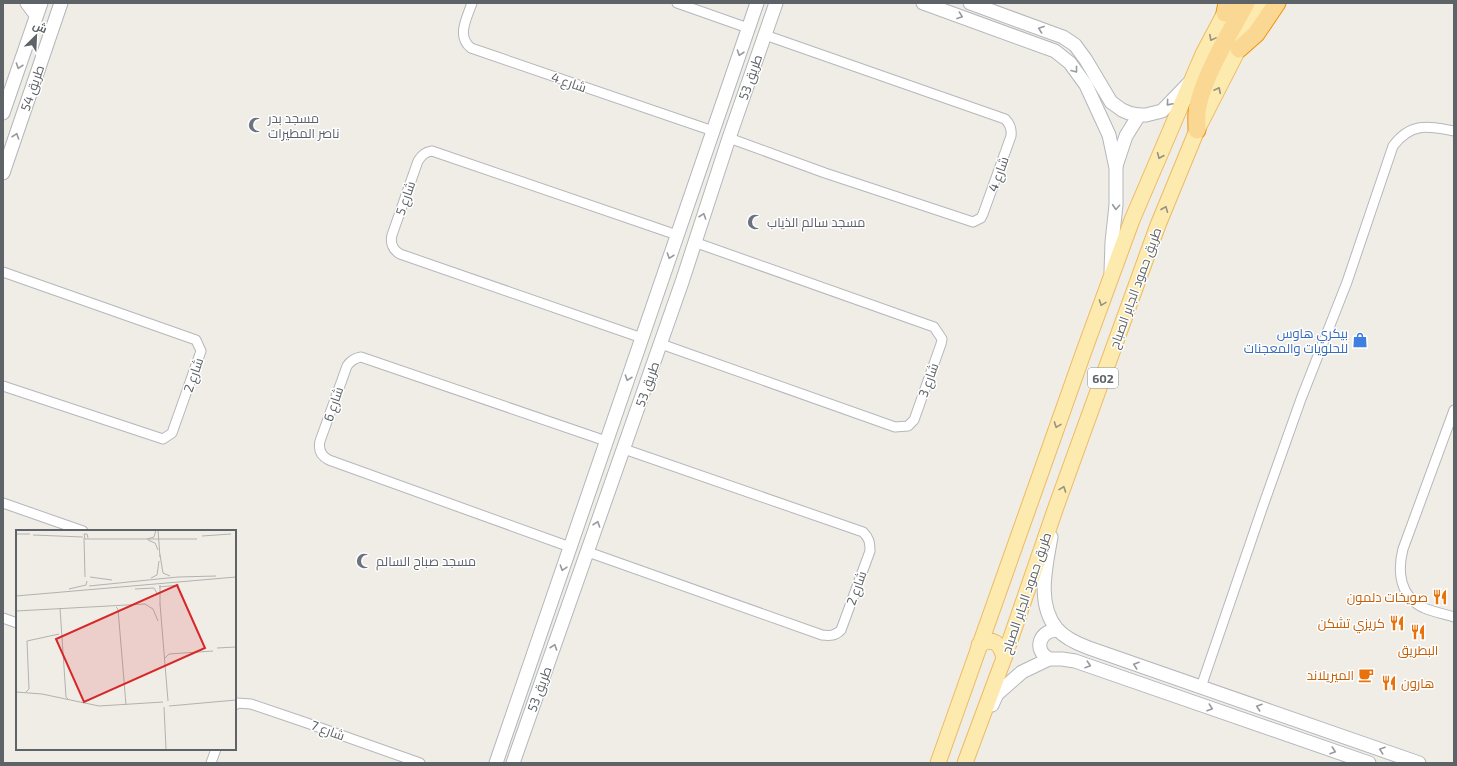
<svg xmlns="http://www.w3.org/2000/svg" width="1457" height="766" font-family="'Exo 2',Cairo,sans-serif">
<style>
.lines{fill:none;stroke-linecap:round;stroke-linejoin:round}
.street-casing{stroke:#b4b7bb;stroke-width:11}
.secondary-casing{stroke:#b3b7bb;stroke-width:15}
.primary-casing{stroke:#edbb63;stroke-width:17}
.highway-casing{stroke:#ef9408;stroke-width:19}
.street{stroke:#fff;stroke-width:9}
.secondary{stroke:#fff;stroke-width:13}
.primary{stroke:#fceaaf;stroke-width:15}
.highway{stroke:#fad894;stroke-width:17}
.oneway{stroke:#969a9c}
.oneway2{stroke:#959280}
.labels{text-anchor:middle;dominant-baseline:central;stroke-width:3;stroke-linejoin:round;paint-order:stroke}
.shield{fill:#fff;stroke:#8e9295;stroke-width:1}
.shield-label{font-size:12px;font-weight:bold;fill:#5e6367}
.street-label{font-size:13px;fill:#5e6367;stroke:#fff}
.worship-label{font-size:13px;fill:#5b616d;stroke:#fff;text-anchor:start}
.shop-label{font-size:13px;fill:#366cbe;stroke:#fff;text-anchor:end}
.food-label{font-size:13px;fill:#c56008;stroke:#fff;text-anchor:end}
.inset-road{fill:none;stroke:#b2b2b0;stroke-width:1}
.view{fill:#d62828;fill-opacity:0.15;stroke:#d62828;stroke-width:2}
.inset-edge{fill:none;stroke:#5e6367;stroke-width:2}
</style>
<rect width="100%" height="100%" fill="#f0ede7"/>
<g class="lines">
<g class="street-casing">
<g id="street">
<path d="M472,3C467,18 456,36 471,48L713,131"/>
<polyline points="677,3 748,28"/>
<path d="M729,138L825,173L973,222L981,218L983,214L1011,136C1012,129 1010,124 1005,119L765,35"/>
<polyline points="3,272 196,340 201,351 172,433 163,439 3,386"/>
<path d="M642,338L400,254C393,250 390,243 392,235L418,161C422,155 425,152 432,151L677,235"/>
<polyline points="661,344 895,427 908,426 914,420 941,344 942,339 934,327 694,242"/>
<path d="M1454,410L1403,549C1397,572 1400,597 1424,608C1434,612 1444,614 1454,617"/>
<polyline points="3,503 83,531"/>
<path d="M570,547L329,460C321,456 318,450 320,441L347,366C351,360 355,358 361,357L606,441"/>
<path d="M588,552L822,635C830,636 835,636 841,630L870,551C870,542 869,538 863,532L624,449"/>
<polyline points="3,618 17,623"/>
<path d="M1201,687L1263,506L1301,399L1347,282L1393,146C1411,122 1428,126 1454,131"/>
<polyline points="235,705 237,703 251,704 304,722 420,763"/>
<polyline points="211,763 216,749"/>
</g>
</g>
<g class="secondary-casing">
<g id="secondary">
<polyline points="27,3 36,15"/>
<polyline points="923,3 1055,51 1070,63 1086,85 1109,135 1116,168 1116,205 1112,242 1111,272"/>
<polyline points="970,3 1063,37 1075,45 1086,60 1111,102 1122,110 1129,113 1139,115 1146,115 1162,111 1190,82"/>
<polyline points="3,113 41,3"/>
<polyline points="1116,166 1126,136 1139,115"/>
<polyline points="3,173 61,3"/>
<path d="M1051,537C1046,566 1036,604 1057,629C1065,638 1078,644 1089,648L1419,763"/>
<path d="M1049,659C1033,650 1039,630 1058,630"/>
<polyline points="992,705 997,694 1022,672 1049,659 1062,659 1075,661 1369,763"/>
<polyline points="496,763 757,3"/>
<polyline points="513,763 682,282 729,138 776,3"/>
</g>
</g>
<g class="primary-casing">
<g id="primary">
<path d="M979,645C993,636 1001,644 1004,658"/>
<polyline points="938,763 1084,351 1132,220 1203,54 1230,3"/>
<polyline points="965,763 1004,658 1056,507 1158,225 1197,130 1262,3"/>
</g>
</g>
<g class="highway-casing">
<g id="highway">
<polyline points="1225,13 1227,3"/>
<polyline points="1239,49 1256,34 1277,3"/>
<path d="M1197,130C1197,122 1196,113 1198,106C1205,73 1230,33 1246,3"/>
</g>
</g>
<use href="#street" class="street"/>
<use href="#secondary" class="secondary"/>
<use href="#primary" class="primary"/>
<use href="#highway" class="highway"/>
</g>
<defs><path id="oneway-chevron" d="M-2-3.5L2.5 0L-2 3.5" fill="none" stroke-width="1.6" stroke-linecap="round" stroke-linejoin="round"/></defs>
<g class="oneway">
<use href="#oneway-chevron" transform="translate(960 16) rotate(20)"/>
<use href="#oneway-chevron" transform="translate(1041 29) rotate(-160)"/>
<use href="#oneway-chevron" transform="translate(740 53) rotate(109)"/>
<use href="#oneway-chevron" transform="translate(19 66) rotate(109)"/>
<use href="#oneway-chevron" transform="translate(1075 70) rotate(52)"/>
<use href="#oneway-chevron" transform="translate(1169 103) rotate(131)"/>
<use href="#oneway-chevron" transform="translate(16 136) rotate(-71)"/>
<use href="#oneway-chevron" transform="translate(1116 207) rotate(94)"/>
<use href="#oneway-chevron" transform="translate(703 216) rotate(-71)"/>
<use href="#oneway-chevron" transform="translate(670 256) rotate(109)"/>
<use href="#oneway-chevron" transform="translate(628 378) rotate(109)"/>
<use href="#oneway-chevron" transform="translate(597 524) rotate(-71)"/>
<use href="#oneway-chevron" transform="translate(563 568) rotate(108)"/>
<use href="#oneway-chevron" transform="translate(554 647) rotate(-71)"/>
<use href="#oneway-chevron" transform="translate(1088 665) rotate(18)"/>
<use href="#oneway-chevron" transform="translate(1136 665) rotate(-161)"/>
<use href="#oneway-chevron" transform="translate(1259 707) rotate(-161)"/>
<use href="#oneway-chevron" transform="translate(1210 708) rotate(19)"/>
<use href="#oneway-chevron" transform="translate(1382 750) rotate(-161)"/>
<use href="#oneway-chevron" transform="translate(1333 751) rotate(19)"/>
</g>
<g class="oneway2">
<use href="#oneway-chevron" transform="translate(1212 38) rotate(118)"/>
<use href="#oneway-chevron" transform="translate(1218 90) rotate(-63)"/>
<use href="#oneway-chevron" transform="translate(1160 156) rotate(113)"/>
<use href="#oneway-chevron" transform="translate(1165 209) rotate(-68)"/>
<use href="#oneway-chevron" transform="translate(1102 303) rotate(110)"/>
<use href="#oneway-chevron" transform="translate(1057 425) rotate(110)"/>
<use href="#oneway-chevron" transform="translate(1063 489) rotate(-70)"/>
</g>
<defs>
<g id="mosque-bare" transform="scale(1.2)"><path d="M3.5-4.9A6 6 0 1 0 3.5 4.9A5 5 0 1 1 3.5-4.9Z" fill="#6b7280" stroke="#fff" stroke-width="2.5" paint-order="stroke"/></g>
<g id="shop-bare" transform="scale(1.2)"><path d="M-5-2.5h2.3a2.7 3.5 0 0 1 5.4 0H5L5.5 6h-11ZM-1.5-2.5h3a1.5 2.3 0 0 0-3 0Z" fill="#3f7fe0" stroke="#fff" stroke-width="2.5" paint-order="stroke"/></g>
<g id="restaurant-bare" transform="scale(1.2)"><path d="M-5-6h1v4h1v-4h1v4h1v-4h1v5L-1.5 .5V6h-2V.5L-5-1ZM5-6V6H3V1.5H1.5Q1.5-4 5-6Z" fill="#e8710a" stroke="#fff" stroke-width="2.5" paint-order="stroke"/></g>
<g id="cafe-bare" transform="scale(1.2)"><path d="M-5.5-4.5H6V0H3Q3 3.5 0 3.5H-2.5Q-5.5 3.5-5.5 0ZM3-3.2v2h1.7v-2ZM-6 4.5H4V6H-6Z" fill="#e8710a" stroke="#fff" stroke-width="2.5" paint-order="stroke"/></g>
</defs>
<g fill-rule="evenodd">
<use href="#mosque-bare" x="256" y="125"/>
<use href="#mosque-bare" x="755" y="222"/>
<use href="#shop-bare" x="1360" y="340"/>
<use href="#mosque-bare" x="364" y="561"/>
<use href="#restaurant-bare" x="1440" y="597"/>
<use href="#restaurant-bare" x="1397" y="623"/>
<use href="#restaurant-bare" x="1418" y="632"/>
<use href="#cafe-bare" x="1366" y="675"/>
<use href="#restaurant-bare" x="1389" y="683"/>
</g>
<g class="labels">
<rect class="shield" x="1088" y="368" width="30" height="20" rx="3"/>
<g class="shield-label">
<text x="1103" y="378">602</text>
</g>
<g class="street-label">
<text transform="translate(750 77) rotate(-71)">طريق 53</text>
<text transform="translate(569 82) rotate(19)">شارع 4</text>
<text transform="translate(32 88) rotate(-71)">طريق 54</text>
<text transform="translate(998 174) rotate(-70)">شارع 4</text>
<text transform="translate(405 198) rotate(-71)">شارع 5</text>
<text transform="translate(1135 288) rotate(-70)">طريق حمود الجابر الصباح</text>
<text transform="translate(193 375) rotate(-71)">شارع 2</text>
<text transform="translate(928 380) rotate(-70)">شارع 3</text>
<text transform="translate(647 384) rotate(-71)">طريق 53</text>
<text transform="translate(333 404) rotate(-71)">شارع 6</text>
<text transform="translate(856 588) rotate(-70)">شارع 2</text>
<text transform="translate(1026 593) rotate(-71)">طريق حمود الجابر الصباح</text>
<text transform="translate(539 689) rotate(-70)">طريق 53</text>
<text transform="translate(328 730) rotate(20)">شارع 7</text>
</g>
<g class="worship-label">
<text x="268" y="118">مسجد بدر<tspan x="268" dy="15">ناصر المطيرات</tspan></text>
<text x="767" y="222">مسجد سالم الذياب</text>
<text x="376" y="561">مسجد صباح السالم</text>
</g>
<g class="shop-label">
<text x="1348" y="333">بيكري هاوس<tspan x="1348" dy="15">للحلويات والمعجنات</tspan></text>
</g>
<g class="food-label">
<text x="1428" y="597">صويخات دلمون</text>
<text x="1385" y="623">كريزي تشكن</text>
<text x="1418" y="650" text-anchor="middle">البطريق</text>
<text x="1354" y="675">الميريلاند</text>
<text x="1401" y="683" text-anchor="start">هارون</text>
</g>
</g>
<g transform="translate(16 530)">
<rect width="220" height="220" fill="#f0ede7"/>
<path class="inset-road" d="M142,0L144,27M0,4H14M17,5L67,7M186,6L215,4M68,8L69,47M72,8L71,4H68L69,9H181M131,9L138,7L140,0M132,10L139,13L142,20M144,25L147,43L154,46M74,47L96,50M135,48L141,45L143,31M144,55V75M73,56L162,47L200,46M143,57L163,55M53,59L70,55L71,51M119,59L138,58L142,65M0,66L220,47M144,74L152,171M100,77L102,79L110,175M44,78L50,167L53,170M0,81L129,74L137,79L142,91M201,118L220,117M149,128L153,124L197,121M0,162L26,164L83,176L147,172M10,162L13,159L11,111L43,104M153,176L220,170M148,177L150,219"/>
<path class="view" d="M161,55L189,118L68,172L40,109Z"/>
<rect width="220" height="220" class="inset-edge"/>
</g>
<rect width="1457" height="766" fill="none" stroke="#5e6367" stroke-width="8"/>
<g transform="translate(36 36) rotate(24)" stroke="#ffffff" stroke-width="3" paint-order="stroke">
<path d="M0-3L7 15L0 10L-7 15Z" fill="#5e6367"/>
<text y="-6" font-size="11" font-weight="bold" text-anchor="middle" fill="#5e6367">ش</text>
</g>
</svg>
